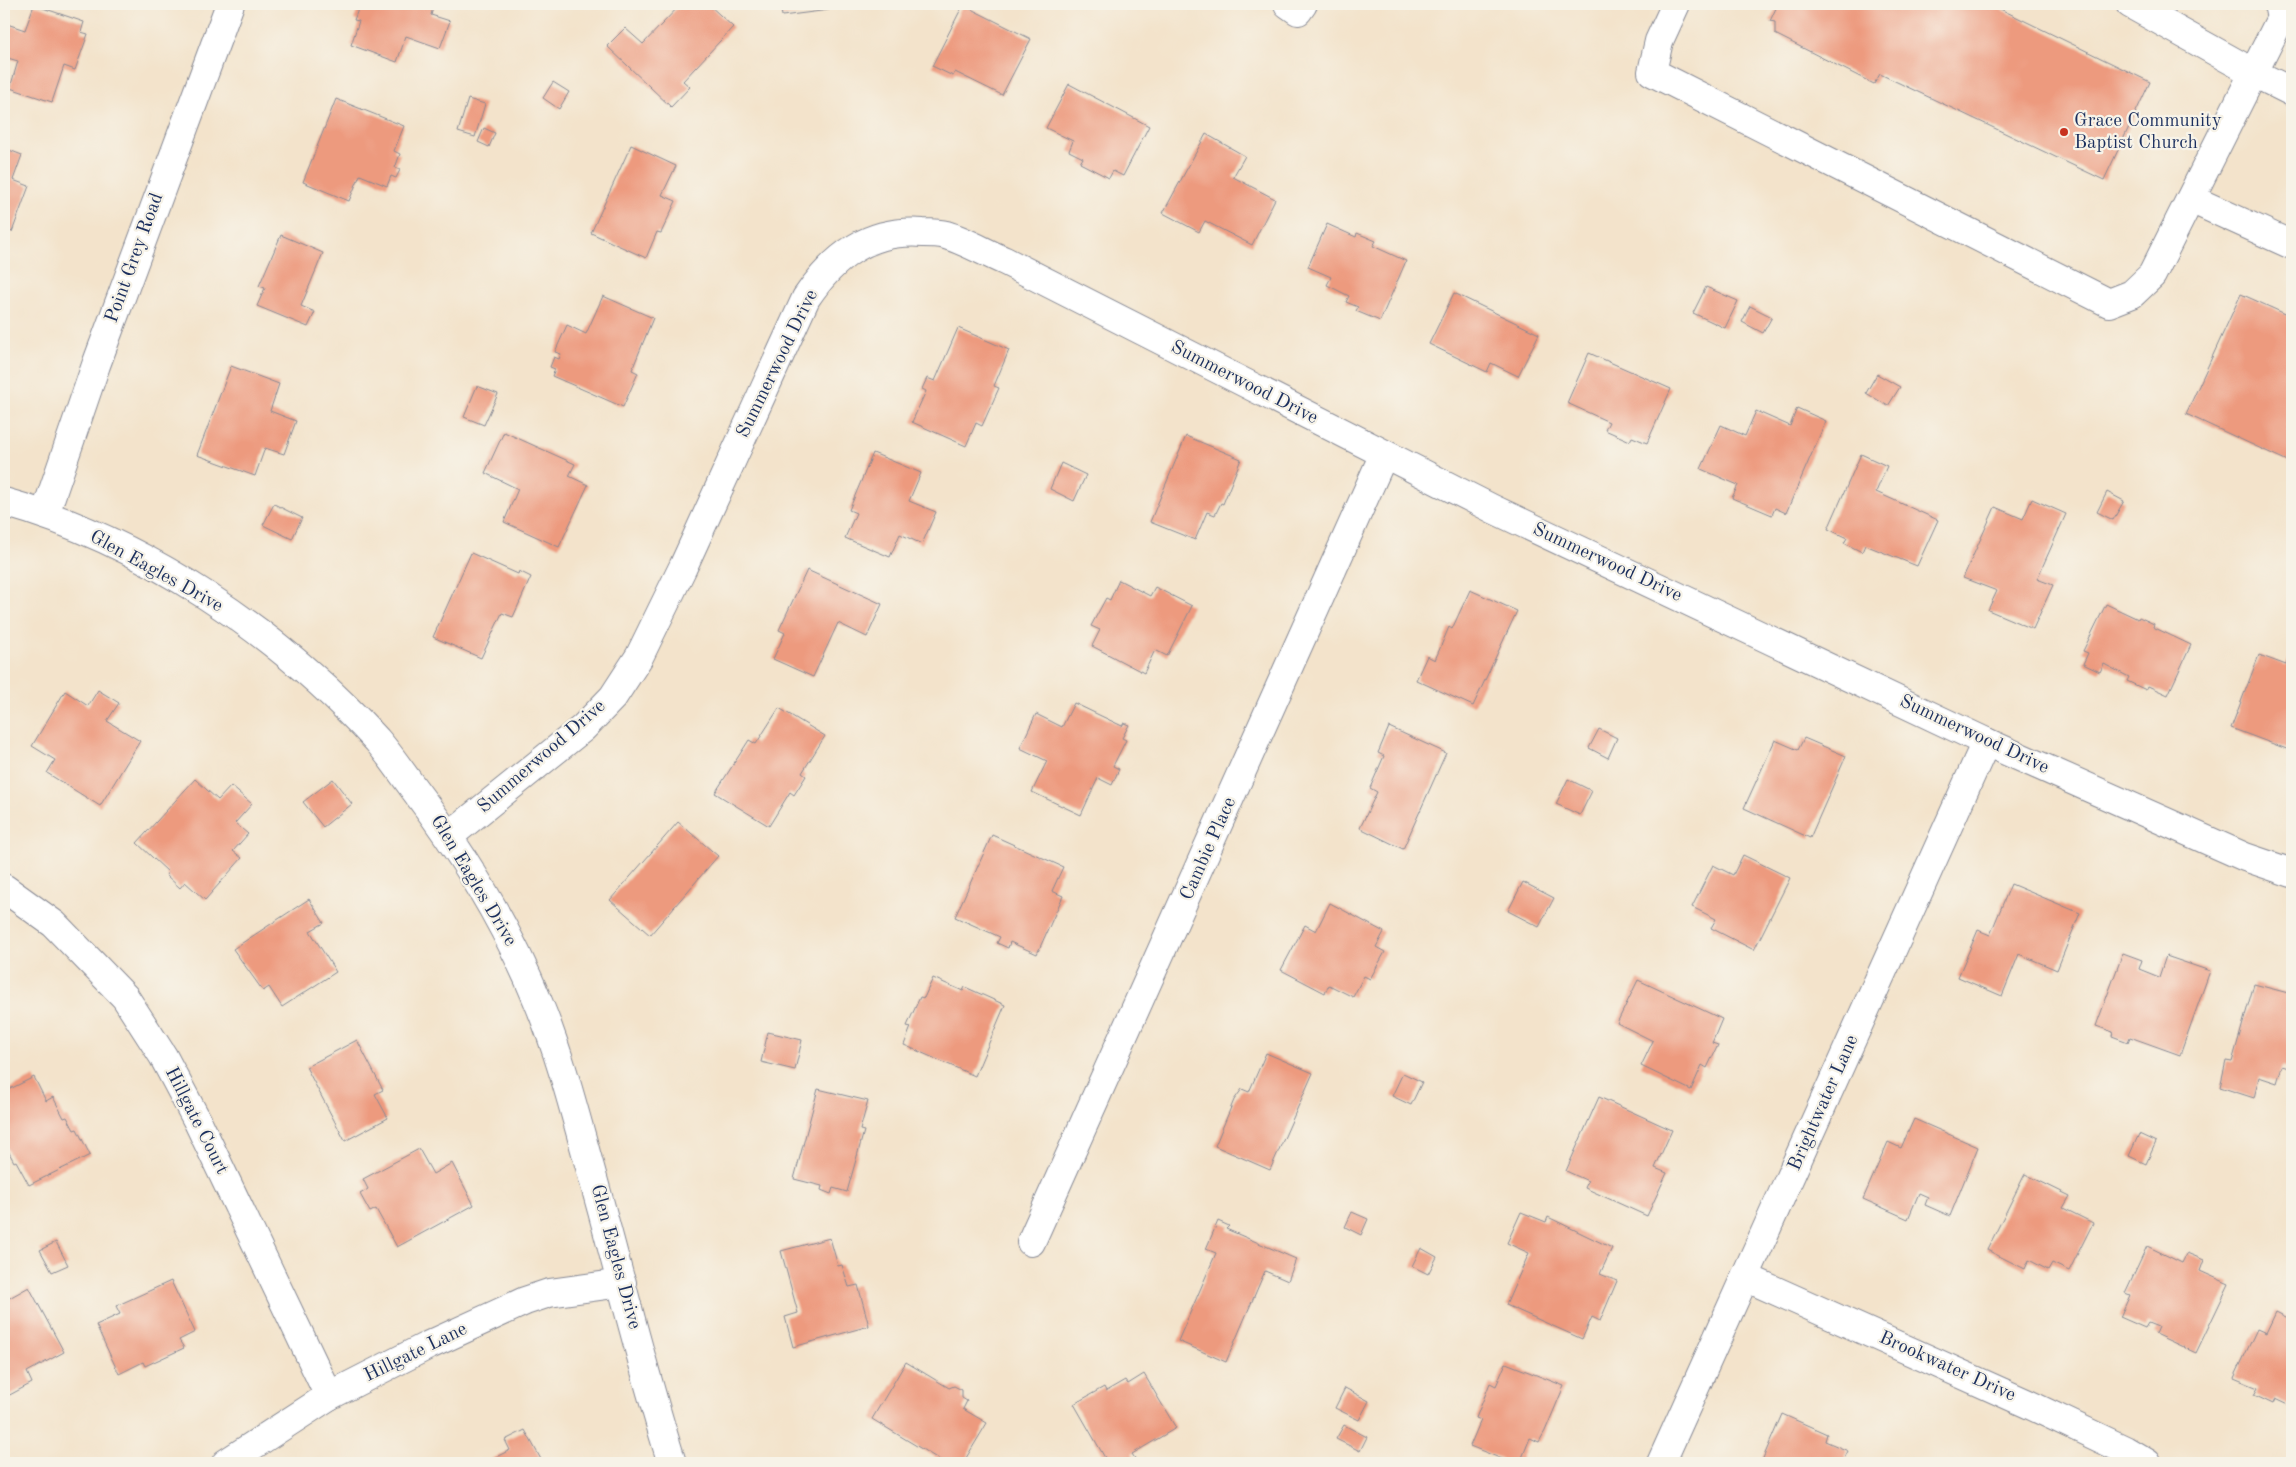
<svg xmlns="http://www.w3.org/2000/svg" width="2296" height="1467" font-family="'Old Standard TT',serif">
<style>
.building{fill:#ed9a7e}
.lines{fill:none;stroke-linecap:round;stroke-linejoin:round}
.minor-casing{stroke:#878994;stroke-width:30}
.minor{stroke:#fff;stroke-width:28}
.poi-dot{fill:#c8321e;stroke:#f7f3e8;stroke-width:2}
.labels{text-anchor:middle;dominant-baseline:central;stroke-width:4.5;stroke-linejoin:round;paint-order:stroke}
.poi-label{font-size:19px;fill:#1b2f5e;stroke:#f7f3e8;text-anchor:start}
.street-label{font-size:19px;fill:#1b2f5e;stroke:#f7f3e8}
</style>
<rect width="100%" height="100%" fill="#f7f3e8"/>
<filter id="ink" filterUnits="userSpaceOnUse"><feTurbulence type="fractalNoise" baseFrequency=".02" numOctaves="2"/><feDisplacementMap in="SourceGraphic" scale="10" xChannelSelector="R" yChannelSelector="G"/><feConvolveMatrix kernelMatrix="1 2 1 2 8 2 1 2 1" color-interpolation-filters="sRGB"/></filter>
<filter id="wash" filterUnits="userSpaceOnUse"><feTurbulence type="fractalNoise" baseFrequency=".0096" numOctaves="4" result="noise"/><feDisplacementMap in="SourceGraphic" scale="20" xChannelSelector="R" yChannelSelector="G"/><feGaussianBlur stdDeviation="1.12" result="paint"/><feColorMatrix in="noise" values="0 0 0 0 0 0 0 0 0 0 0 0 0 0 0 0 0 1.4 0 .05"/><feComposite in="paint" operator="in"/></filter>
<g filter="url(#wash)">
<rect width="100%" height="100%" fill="#f3e3cb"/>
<g id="blocks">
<g class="building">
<polygon points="360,4 434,4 431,15 450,21 440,48 406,36 397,62 351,45 359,21 354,20"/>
<polygon points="681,4 708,4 733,27 683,81 690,87 671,107 607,46 625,28 643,44"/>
<polygon points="780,4 828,4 829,10 782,16"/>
<polygon points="1778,4 1990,4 2150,82 2104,180 1880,74 1874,84 1775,34 1775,22 1770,21"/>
<polygon points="34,5 84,22 81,32 88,34 75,70 64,66 52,102 10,88 18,61 4,57 4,23 25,30"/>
<polygon points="963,5 1031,39 1002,95 955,72 953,76 932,66"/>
<polygon points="553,82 569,92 559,109 543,98"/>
<polygon points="1069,84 1149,126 1123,176 1113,171 1109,178 1080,163 1083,158 1069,151 1073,141 1046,128"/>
<polygon points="336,99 404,126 394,151 400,154 395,168 400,170 396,178 391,176 387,186 360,175 349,201 303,182"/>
<polygon points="468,99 485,104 475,137 458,132"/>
<polygon points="484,128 495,133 489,147 478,142"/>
<polygon points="1206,134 1245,156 1233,177 1275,199 1252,245 1205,221 1199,232 1163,213"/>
<polygon points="631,145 676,166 662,195 676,201 661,233 657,232 646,258 591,233"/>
<polygon points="4,148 22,155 13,180 29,186 12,232 4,229"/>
<polygon points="1327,224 1356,237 1357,233 1376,241 1373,246 1406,261 1380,321 1356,311 1358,307 1346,302 1349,296 1327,285 1331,277 1308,267"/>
<polygon points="281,235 323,253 301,306 315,312 308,327 257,306 265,288 259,286"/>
<polygon points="1706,287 1738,301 1725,328 1693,313"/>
<polygon points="1454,293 1539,334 1518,376 1491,363 1487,372 1429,344"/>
<polygon points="2241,294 2292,317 2292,463 2186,414"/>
<polygon points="603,296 653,318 632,370 638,373 623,407 552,376 555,369 550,367 554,357 559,359 561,354 555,352 567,325 586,334"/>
<polygon points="1750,306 1772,317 1763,333 1742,322"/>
<polygon points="958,328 1009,350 994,386 999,388 982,426 976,423 966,446 912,422 926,391 922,389 927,378 935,381"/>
<polygon points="1589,353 1671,389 1647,443 1632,437 1630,441 1605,430 1609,422 1567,403"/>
<polygon points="231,366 279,384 270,411 296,421 284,454 265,448 255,476 197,455"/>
<polygon points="1877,374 1900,387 1888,406 1866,393"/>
<polygon points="477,386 498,394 484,425 464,417"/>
<polygon points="1797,408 1826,421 1786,513 1775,508 1772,515 1732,498 1738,485 1701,469 1721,425 1745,436 1756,411 1790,426"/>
<polygon points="504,432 575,464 569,476 588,485 559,547 504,522 518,489 485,473"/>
<polygon points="1186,436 1241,459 1223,504 1221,503 1215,515 1207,512 1195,540 1150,522"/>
<polygon points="873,453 921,473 909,501 936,512 922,544 900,534 890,557 845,538 856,513 849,510"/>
<polygon points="1861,454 1887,466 1876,492 1938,520 1917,566 1865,545 1862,552 1844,543 1847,538 1828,529"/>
<polygon points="1061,463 1086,475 1074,501 1050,489"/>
<polygon points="2107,492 2124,501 2113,520 2097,512"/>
<polygon points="2032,499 2066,514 2037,579 2053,585 2033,629 1988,610 1997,591 1963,578 1995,507 2023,519"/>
<polygon points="274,504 302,518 292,539 263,525"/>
<polygon points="471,553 518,574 519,571 531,577 513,617 502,613 481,658 433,637"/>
<polygon points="807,570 882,604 867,637 838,623 813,677 773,659 785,633 779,630"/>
<polygon points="1119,580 1150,596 1155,587 1192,606 1167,656 1155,650 1144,673 1092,646 1100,630 1091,626 1106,598 1110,600"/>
<polygon points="1470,590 1517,611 1473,706 1416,680 1427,656 1435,660 1449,627 1452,629"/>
<polygon points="2106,604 2138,619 2139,617 2154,624 2153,627 2191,645 2168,695 2148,686 2146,690 2127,681 2129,677 2104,664 2100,672 2083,664 2088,653 2083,651"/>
<polygon points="2292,649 2292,751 2231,728 2259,655 2286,665"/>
<polygon points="98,690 119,703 107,721 140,741 100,806 47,773 55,760 32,746 65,691 88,706"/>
<polygon points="1074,703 1122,726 1124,723 1129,725 1122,738 1126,740 1113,766 1119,769 1112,785 1098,778 1081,815 1032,792 1047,761 1020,748 1036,714 1062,727"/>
<polygon points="779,708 825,736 802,773 806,776 794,795 790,792 769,826 715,793 749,740 756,744"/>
<polygon points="1389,727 1446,753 1403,849 1360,828 1377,792 1370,788 1384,756 1378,753"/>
<polygon points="1599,729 1617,738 1608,758 1589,748"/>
<polygon points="1804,738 1846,756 1810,838 1744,808 1775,740 1798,750"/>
<polygon points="195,779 218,800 231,786 252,804 235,823 248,834 233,851 242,858 205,900 185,882 180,888 166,875 168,872 137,843"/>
<polygon points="333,779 352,804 323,827 303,802"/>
<polygon points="1568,779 1592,791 1580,815 1556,804"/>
<polygon points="678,822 718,856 650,935 610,900"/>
<polygon points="992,835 1063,867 1052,891 1063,896 1037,954 1010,942 1008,948 997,943 1000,937 955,917"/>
<polygon points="1743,855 1790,878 1754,950 1711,928 1716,919 1692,907 1713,865 1733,875"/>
<polygon points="1523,882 1554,898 1539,927 1508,911"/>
<polygon points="2011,884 2080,913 2057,970 2019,954 2002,996 1958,977 1978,930 1990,935"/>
<polygon points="309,899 324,923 310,931 336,972 282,1007 269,987 263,991 233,949"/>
<polygon points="1330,903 1384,932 1376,947 1385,952 1370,979 1364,976 1353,997 1329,985 1325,993 1281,970 1305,925 1316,931"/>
<polygon points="2123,953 2142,960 2139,969 2159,977 2166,956 2210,971 2180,1055 2130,1037 2128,1042 2112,1036 2113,1032 2096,1026"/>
<polygon points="933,978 963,991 965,987 1005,1005 975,1076 904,1045 911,1027 907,1026 920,997 924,998"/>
<polygon points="1638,980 1722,1019 1712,1043 1718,1045 1707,1068 1702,1065 1691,1090 1641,1066 1653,1041 1617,1023"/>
<polygon points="2254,984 2292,994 2292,1069 2282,1066 2277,1083 2259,1077 2254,1098 2220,1087 2226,1061 2232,1062"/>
<polygon points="768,1032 802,1040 795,1070 761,1062"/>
<polygon points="357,1040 383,1090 375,1094 388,1118 345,1141 306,1067"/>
<polygon points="1266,1053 1313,1073 1270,1170 1215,1146 1234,1100 1242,1089 1249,1092"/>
<polygon points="1403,1073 1422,1082 1411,1105 1392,1096"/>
<polygon points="34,1077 46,1101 53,1097 64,1118 67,1117 74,1130 77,1129 90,1155 29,1185 16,1161 14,1162 5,1145 4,1146 4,1092"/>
<polygon points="818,1089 868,1101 860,1130 864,1131 847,1192 833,1188 831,1194 821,1190 822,1186 794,1179"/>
<polygon points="1599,1097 1672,1130 1655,1168 1667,1173 1647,1216 1585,1188 1588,1181 1566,1171"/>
<polygon points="1914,1119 1978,1147 1950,1216 1925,1205 1928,1197 1919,1193 1908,1219 1863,1199 1888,1142 1901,1148"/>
<polygon points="2139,1134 2156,1142 2146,1164 2129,1156"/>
<polygon points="419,1149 433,1174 452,1163 474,1205 397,1247 376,1209 370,1212 360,1194 368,1189 363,1179"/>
<polygon points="2025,1174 2070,1196 2063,1208 2093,1223 2069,1271 2052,1263 2048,1270 2029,1260 2025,1269 1987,1250"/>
<polygon points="1352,1212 1368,1219 1361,1235 1345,1227"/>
<polygon points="1521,1212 1546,1222 1548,1217 1612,1248 1600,1274 1617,1281 1600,1321 1592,1317 1582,1339 1506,1305 1529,1253 1507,1243"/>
<polygon points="1218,1221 1229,1226 1226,1229 1296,1259 1288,1281 1265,1271 1226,1362 1178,1341 1216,1253 1206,1249"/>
<polygon points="830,1238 838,1266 842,1265 849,1287 858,1285 869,1326 793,1347 785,1317 798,1313 781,1251"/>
<polygon points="56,1242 68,1265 52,1272 40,1250"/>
<polygon points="2147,1246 2182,1263 2187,1253 2204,1260 2200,1271 2229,1284 2196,1353 2155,1334 2158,1327 2148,1323 2145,1328 2120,1317 2130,1295 2125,1293"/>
<polygon points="1421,1248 1437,1257 1428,1274 1412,1266"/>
<polygon points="171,1281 195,1332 179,1340 184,1348 145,1366 143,1362 119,1374 96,1325 120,1314 116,1306"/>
<polygon points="29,1287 64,1352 27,1372 32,1383 4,1398 4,1301"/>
<polygon points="2276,1312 2292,1320 2292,1407 2275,1399 2273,1404 2254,1395 2258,1388 2234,1378 2257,1329 2266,1333"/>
<polygon points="906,1362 949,1388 954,1386 962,1390 962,1398 967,1401 963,1409 987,1423 963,1463 945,1463 872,1419"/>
<polygon points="1506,1363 1564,1386 1545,1431 1539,1442 1530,1438 1520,1463 1512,1463 1470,1446 1481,1420 1476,1418 1490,1383 1496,1386"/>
<polygon points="1144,1374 1176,1428 1132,1454 1138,1463 1108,1463 1074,1404 1104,1387 1106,1391 1125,1380 1128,1384"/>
<polygon points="1345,1388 1369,1401 1359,1420 1335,1408"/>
<polygon points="1782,1414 1827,1434 1825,1441 1848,1451 1842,1463 1761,1463"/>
<polygon points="1344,1425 1367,1437 1360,1451 1336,1439"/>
<polygon points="525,1430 543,1463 484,1463 510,1450 505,1440"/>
</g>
</g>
</g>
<g filter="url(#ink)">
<use href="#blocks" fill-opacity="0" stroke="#878994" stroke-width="1"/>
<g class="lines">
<g class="minor-casing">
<g id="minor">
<polyline points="1288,4 1298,11 1303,4"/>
<polyline points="1676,4 1659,41 1652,72 2109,303 2132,294 2152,275 2281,18 2278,4"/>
<polyline points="2130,4 2254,73 2292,92"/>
<polyline points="2191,199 2292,245"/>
<path d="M4,502C144,541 279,633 377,740C390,755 402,773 414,789C464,855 508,927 539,1004C560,1055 574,1110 589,1164C617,1263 641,1365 672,1463"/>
<polyline points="45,514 96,365 230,4"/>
<path d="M449,836L583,728L613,697L639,657L683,567L806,298C835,255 870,229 923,233C930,233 939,233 946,235C966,241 986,253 1005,261L1493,509L1986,742L2245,857L2292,873"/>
<polyline points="4,888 54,924 125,997 163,1056 198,1122 329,1396"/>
<polyline points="1031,1242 1384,454"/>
<polyline points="1745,1277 2028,1404 2125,1450 2147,1463"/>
<polyline points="226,1463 329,1396 427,1346 525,1301 549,1293 622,1283"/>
<polyline points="1661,1463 1986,742"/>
</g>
</g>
<use href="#minor" class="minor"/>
</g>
</g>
<circle class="poi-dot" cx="2064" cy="132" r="5"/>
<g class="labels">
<g class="poi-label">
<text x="2074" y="121">Grace Community<tspan x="2074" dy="22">Baptist Church</tspan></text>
</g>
<g class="street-label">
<text transform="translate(135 258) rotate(-70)">Point Grey Road</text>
<text transform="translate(778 364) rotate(-64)">Summerwood Drive</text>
<text transform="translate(1244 383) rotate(27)">Summerwood Drive</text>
<text transform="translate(1607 563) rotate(25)">Summerwood Drive</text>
<text transform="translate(156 572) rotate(29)">Glen Eagles Drive</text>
<text transform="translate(1974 735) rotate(25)">Summerwood Drive</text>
<text transform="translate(542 757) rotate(-41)">Summerwood Drive</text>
<text transform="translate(1209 849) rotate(-66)">Cambie Place</text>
<text transform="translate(473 881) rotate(59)">Glen Eagles Drive</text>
<text transform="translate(1824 1103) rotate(-66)">Brightwater Lane</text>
<text transform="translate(196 1121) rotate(63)">Hillgate Court</text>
<text transform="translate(615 1257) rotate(75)">Glen Eagles Drive</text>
<text transform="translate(416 1353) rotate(-26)">Hillgate Lane</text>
<text transform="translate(1947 1367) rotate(24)">Brookwater Drive</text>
</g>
</g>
<rect width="2296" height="1467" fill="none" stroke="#f7f3e8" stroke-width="20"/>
</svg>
